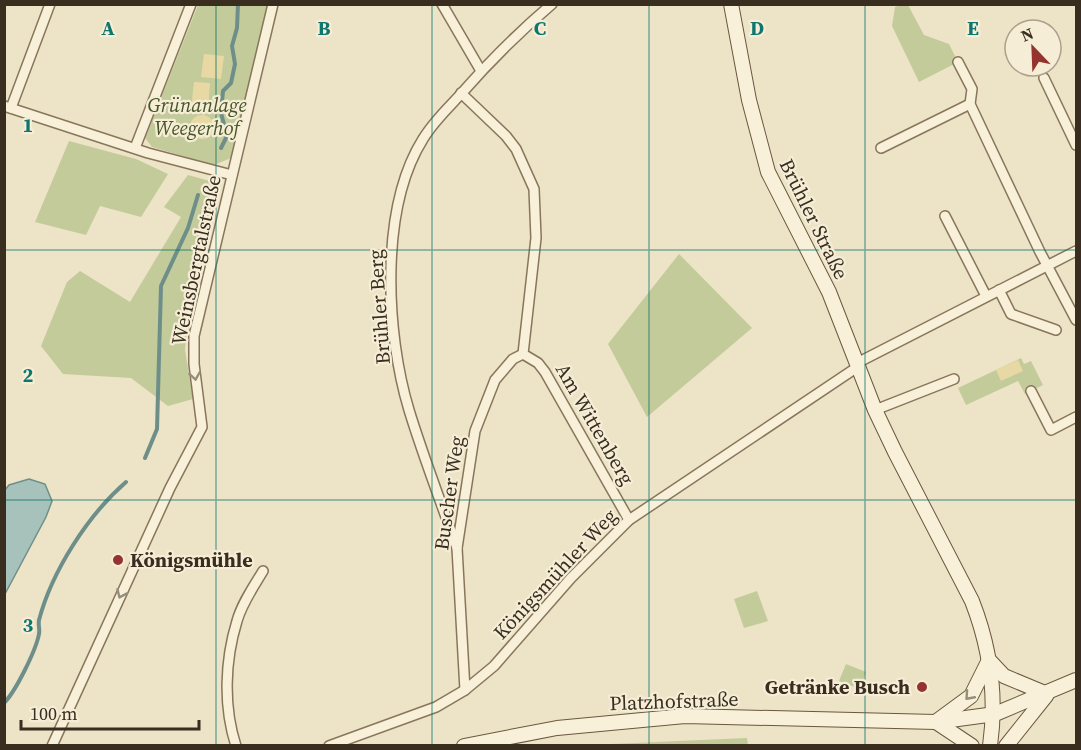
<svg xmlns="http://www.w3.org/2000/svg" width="1081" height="750" font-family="'Source Serif 4',serif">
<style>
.green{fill:#c3cb9a}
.sand{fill:#e8d9a4}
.water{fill:#a7c1bb;stroke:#6e8f89;stroke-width:1.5}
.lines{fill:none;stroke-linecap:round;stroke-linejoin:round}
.stream{stroke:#6e8f89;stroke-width:4}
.minor-casing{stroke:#88765c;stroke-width:12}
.secondary-casing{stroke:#6a573f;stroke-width:16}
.minor{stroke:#f8f0d9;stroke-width:9}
.secondary{stroke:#f8f0d9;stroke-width:14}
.oneway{stroke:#988e7c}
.grid{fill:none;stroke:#0f766e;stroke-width:1.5;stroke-opacity:0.55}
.poi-dot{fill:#95332e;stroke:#f5edd6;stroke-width:2}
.labels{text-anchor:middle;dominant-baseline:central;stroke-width:4.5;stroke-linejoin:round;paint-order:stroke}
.park-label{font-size:20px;font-style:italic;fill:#465427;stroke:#f5edd6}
.street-label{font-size:20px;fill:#392d20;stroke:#f5edd6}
.poi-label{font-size:20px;font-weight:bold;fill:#392d20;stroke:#f5edd6;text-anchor:start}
.grid-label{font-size:20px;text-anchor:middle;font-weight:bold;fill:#0f766e;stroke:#f5edd6;stroke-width:4.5;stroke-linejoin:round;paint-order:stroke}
</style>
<rect width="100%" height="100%" fill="#ede3c6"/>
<g class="green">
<polygon points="198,5 268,5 231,158 214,165 152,147 145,138"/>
<polygon points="901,5 908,5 924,35 949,44 958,62 919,82 892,26 895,7"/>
<polygon points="69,141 136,159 168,174 141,217 100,206 86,235 35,222"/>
<polygon points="188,175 221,184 192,270 185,350 193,399 168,406 131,378 63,374 41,346 67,282 80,271 130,302 181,217 164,207"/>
<polygon points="679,254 752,328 647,417 608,344"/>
<polygon points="1021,358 1024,364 1031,361 1043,385 1025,394 1018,381 966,405 958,388"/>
<polygon points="757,591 768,621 744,628 734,599"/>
<polygon points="846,664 866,672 860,689 839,681"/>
<polygon points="747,738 748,745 589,745"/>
</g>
<g class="sand">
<polygon points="204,54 224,56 221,79 201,77"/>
<polygon points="194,82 210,83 208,111 191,109"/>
<circle cx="202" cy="127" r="12"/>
<polygon points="1018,360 1023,371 1001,381 996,370"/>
</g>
<polygon class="water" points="29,479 45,484 52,501 46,517 5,594 5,490 9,485"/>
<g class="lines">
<g class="stream">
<polyline points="221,148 227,136 221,113 223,91 231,83 235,64 232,46 237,28 238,4"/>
<polyline points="145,458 157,429 161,286 188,228 198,195"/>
<path d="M4,703C16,691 36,650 39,634C40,629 38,625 39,620C52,571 88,515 126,482"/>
</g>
<g class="minor-casing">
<g id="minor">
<polyline points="442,4 481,71"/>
<polyline points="958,62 972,89 970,104 1040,252 1076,320"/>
<polyline points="1044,78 1076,145"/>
<polyline points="461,93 506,136 516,149 534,189 536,238 523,354 538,363 545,372 629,520"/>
<polyline points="4,106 148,153 232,175"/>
<polyline points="11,108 50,4"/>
<polyline points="135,148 191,4"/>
<polyline points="881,148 970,104"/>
<polyline points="945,216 986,296"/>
<polyline points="999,290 1011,314 1056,330"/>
<polyline points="857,363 1076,251"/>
<polyline points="1031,391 1051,430 1076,417"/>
<polyline points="875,410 954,379"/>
<path d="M457,548C441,502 423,456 409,410C386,334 379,209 423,139C433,122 448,108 461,94C489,62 519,32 552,4"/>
<polyline points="465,690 457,548 475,431 495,380 513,359 523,354"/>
<polyline points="52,746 170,488 202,427 194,364 194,336 273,4"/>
<path d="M236,746C223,706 225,660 237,621C242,603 254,586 263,571"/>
<polyline points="329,746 436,707 465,690 494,666 571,578 629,520 859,366"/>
</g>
</g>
<g class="secondary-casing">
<g id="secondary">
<path d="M731,4L749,100L768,172L829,292L875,410L895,452L972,601C990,647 997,696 990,746"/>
<polyline points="989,660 1004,676 1047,694"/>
<polyline points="937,721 971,696 988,662"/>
<polyline points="936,722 972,746"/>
<polyline points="464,746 557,728 685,716 936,722 995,714 1076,680"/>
<polyline points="1006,746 1046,696"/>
</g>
</g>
<use href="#minor" class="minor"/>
<use href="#secondary" class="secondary"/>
</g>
<defs><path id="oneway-chevron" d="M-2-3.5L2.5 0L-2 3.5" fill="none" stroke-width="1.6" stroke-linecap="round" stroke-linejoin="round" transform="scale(1.5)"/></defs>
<g class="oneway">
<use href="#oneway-chevron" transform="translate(195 376) rotate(81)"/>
<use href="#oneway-chevron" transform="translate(121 594) rotate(114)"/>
<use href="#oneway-chevron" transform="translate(969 696) rotate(132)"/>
</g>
<path class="grid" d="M216,4V746M432,4V746M649,4V746M865,4V746M4,250H1076M4,500H1076"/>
<g class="poi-dot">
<circle cx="118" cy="560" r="6"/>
<circle cx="922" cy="687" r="6"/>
</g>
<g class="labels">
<g class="park-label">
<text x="197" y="105">Grünanlage<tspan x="197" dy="23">Weegerhof</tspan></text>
</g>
<g class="street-label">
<text transform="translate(814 219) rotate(64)">Brühler Straße</text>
<text transform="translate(196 260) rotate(-78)">Weinsbergtalstraße</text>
<text transform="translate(379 307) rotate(-94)">Brühler Berg</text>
<text transform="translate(595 424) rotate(60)">Am Wittenberg</text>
<text transform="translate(449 493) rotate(-82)">Buscher Weg</text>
<text transform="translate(555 574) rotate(-47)">Königsmühler Weg</text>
<text transform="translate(674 701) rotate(-2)">Platzhofstraße</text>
</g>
<g class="poi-label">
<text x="130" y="560">Königsmühle</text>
<text x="910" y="687" text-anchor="end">Getränke Busch</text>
</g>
</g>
<g class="grid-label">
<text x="108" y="35">A</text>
<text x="324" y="35">B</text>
<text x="540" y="35">C</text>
<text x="757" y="35">D</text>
<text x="973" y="35">E</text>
<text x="28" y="132">1</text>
<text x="28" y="382">2</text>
<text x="28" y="632">3</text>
</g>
<rect width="1081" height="750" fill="none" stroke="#392d20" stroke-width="12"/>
<g transform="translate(1033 48) rotate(337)"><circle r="28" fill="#f5edd6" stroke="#aaa08d" stroke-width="1.5"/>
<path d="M0-4.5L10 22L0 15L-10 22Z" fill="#95332e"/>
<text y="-9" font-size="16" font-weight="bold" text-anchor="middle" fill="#392d20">N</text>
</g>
<path d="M21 720v9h178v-9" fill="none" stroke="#392d20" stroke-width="3"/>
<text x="30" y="720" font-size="18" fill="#392d20" stroke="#f5edd6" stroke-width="4.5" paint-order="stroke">100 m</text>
</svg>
